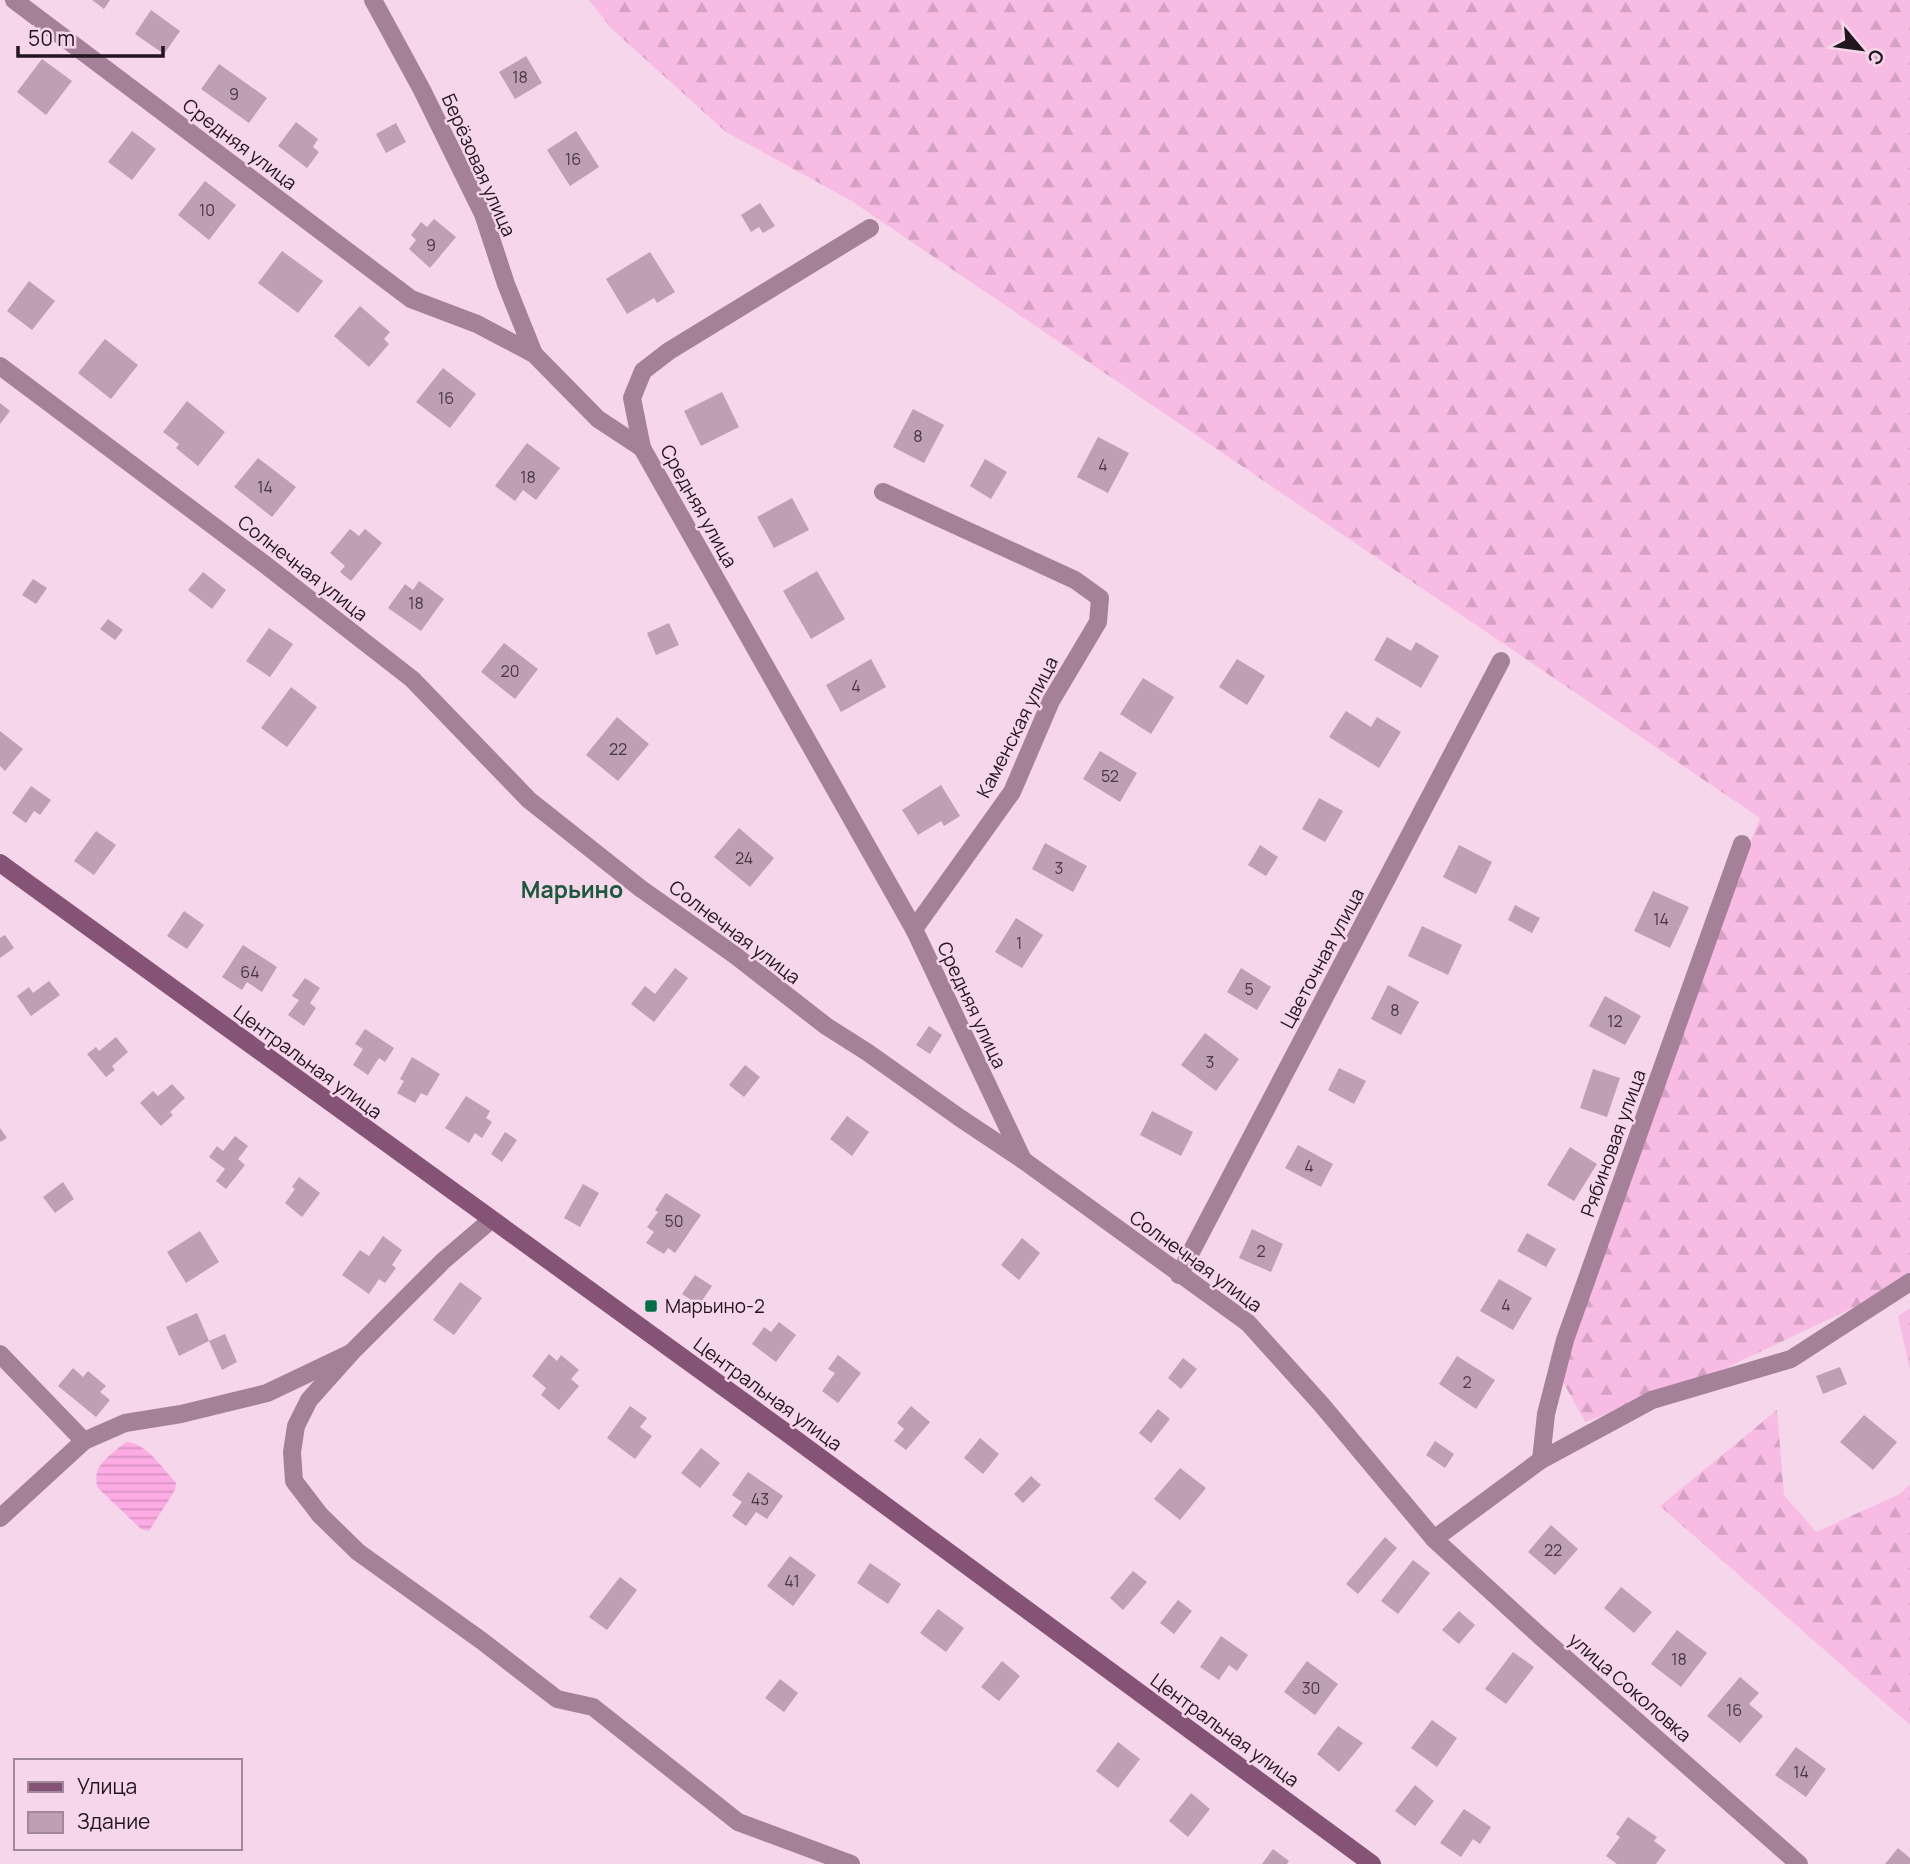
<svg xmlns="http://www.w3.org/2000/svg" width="1910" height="1864" font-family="Manrope,sans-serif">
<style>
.forest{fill:url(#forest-firs)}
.water{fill:url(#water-rules)}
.building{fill:#be9fb3}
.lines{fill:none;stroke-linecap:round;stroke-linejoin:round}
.minor{stroke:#a48198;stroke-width:18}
.secondary{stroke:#845375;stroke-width:18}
.poi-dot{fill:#056e46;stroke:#f6d6eb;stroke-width:2.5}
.labels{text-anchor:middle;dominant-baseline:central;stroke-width:5;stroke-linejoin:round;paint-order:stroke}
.number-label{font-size:16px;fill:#483843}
.street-label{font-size:19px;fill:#21161e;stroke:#f6d6eb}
.poi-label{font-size:19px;fill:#21161e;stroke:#f6d6eb;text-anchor:start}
.quarter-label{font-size:23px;font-weight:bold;fill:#1c593c;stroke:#f6d6eb}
</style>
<defs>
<pattern id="forest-firs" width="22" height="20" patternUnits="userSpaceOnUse" patternTransform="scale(1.75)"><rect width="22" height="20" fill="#f8bce4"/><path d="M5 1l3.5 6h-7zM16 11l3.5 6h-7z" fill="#d4a1c3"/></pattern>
<pattern id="water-rules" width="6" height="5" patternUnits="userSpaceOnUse" patternTransform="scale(1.75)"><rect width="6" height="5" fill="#fcabe3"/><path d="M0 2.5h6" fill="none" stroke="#d892c2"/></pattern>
</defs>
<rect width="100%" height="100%" fill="#f6d6eb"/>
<g class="forest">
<polygon points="589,0 1910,0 1910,1274 1887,1292 1713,1374 1585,1422 1550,1358 1760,818 850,200 726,132 611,28"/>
<polygon points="1910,1308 1910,1370 1898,1316"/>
<polygon points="1777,1410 1784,1495 1816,1532 1900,1494 1910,1484 1910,1725 1660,1506"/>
</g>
<path class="water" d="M126,1442C147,1443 162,1468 176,1483L175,1490L149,1531L141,1529L98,1488C90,1466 111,1455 126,1442Z"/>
<g class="building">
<polygon points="92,0 110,0 104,9"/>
<polygon points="151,10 180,31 164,54 135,34"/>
<polygon points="526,56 542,83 515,99 499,72"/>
<polygon points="42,59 72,81 46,115 17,92"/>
<polygon points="219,64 267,98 249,123 201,89"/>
<polygon points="296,122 318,139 313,147 319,152 307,168 278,146"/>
<polygon points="396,123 406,142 386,153 376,134"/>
<polygon points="132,131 156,149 132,180 108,162"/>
<polygon points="576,131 599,167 570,186 547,150"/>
<polygon points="205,181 236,205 209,240 178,215"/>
<polygon points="760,203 775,226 763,233 759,227 751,232 741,215"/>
<polygon points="434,219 456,237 430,268 409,249 416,240 411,235 421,222 427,227"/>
<polygon points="282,251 323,281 298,313 258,283"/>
<polygon points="650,252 675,292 657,303 654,298 627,314 606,279"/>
<polygon points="29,281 55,301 32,330 7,311"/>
<polygon points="360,306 390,332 384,339 389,344 369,367 334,336"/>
<polygon points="105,339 138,365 111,399 78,373"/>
<polygon points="443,368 476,394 450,428 416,402"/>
<polygon points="722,392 739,427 701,446 684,411"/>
<polygon points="187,401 225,432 198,466 176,448 179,444 163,432"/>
<polygon points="0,403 10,411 0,424"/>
<polygon points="913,409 944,425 924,463 893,447"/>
<polygon points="1098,437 1129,453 1108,493 1077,477"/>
<polygon points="527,443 560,468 536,500 523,490 515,501 495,486"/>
<polygon points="258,458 296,487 272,517 234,487"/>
<polygon points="985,459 1007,472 991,499 970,486"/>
<polygon points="792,498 809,530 774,548 757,517"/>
<polygon points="350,529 359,536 365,529 382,543 351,581 340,572 345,566 330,553"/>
<polygon points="817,571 845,619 811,639 783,591"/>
<polygon points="203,572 226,590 212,609 188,590"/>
<polygon points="33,579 47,588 36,604 22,595"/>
<polygon points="419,581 444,599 421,631 388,608 405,584 413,590"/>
<polygon points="108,619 123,630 115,640 100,629"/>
<polygon points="669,623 679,645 656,655 647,633"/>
<polygon points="269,628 293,644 270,677 246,661"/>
<polygon points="1387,637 1411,651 1416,642 1439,656 1421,688 1374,660"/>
<polygon points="504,643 538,669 515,699 481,672"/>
<polygon points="871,659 886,687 841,712 826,685"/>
<polygon points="1237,659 1265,676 1247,705 1219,687"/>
<polygon points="1143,678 1174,697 1151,734 1120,714"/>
<polygon points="291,687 317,707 287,747 261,728"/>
<polygon points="1346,711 1371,727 1377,717 1401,732 1379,768 1329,737"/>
<polygon points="617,717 649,744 618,781 586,755"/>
<polygon points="0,731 23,749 5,771 0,766"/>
<polygon points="1100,751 1137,773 1120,802 1083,779"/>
<polygon points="941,785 960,816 944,826 941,821 918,835 902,810"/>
<polygon points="31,786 51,800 40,815 34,811 26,823 12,813"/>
<polygon points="1319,798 1343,811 1325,842 1302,829"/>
<polygon points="739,828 774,858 750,887 714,857"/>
<polygon points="96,831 116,845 94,875 74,861"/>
<polygon points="1045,843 1087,866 1073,892 1032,869"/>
<polygon points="1260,845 1278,857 1266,876 1248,865"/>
<polygon points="1459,845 1492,862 1476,894 1443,877"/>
<polygon points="1653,891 1689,907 1670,948 1634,931"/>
<polygon points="1515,905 1540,918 1532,933 1508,920"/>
<polygon points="184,911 204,925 187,949 167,936"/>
<polygon points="1016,918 1043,935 1022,968 995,952"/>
<polygon points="1422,926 1462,945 1448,975 1408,956"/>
<polygon points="5,935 14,948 0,958 0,938"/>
<polygon points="243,945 277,967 262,992 247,982 242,990 222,977"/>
<polygon points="675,968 688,978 654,1022 631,1004 645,986 655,994"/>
<polygon points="1241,968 1271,987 1257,1010 1227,992"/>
<polygon points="305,978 320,988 310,1003 316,1008 304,1026 288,1015 299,1000 292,996"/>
<polygon points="49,981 60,995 31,1016 17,996 29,987 33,993"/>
<polygon points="1388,985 1419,1002 1401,1035 1371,1019"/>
<polygon points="1605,996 1641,1016 1625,1045 1589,1026"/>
<polygon points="929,1026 942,1035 930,1054 916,1045"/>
<polygon points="365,1029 394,1048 385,1062 379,1058 368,1075 353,1065 363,1049 355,1044"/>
<polygon points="1205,1033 1239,1059 1216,1091 1181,1065"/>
<polygon points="116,1037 128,1052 112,1066 115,1070 106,1077 87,1054 96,1047 99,1051"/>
<polygon points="412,1057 440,1074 427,1096 421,1093 415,1103 397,1093 404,1081 400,1079"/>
<polygon points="745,1065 760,1077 744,1097 729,1085"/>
<polygon points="1339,1068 1366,1081 1354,1104 1328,1090"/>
<polygon points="1593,1069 1620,1078 1607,1117 1580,1108"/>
<polygon points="172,1084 185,1098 170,1112 173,1115 161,1126 140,1103 153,1091 158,1096"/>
<polygon points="466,1096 490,1111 486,1118 492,1122 482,1138 475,1133 469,1143 445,1128"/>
<polygon points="1152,1111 1193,1132 1181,1156 1140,1135"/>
<polygon points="847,1116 869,1132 852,1156 830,1139"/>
<polygon points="0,1128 7,1138 0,1142"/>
<polygon points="505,1132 517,1140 502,1162 491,1154"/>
<polygon points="235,1136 248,1146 238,1159 245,1165 226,1189 216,1181 225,1169 209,1157 217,1146 223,1151"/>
<polygon points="1298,1145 1333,1164 1321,1187 1285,1168"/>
<polygon points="1570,1147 1597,1164 1574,1201 1547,1185"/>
<polygon points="299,1177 320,1193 302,1217 285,1203 295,1189 292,1187"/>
<polygon points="63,1182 74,1199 55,1213 43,1197"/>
<polygon points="583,1184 599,1193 580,1227 564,1218"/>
<polygon points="666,1193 701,1215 675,1253 668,1248 664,1254 646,1243 654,1232 647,1227 658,1212 655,1210"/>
<polygon points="1252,1229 1283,1244 1271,1272 1239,1258"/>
<polygon points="200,1231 219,1262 186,1283 167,1252"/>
<polygon points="1527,1233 1556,1249 1546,1267 1517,1251"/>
<polygon points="383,1236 402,1250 392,1265 396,1268 385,1283 379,1279 369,1294 342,1275 360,1250 369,1256"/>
<polygon points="1022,1238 1040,1253 1019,1280 1001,1265"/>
<polygon points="695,1275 712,1286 699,1305 682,1294"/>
<polygon points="1499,1279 1532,1298 1513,1330 1480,1311"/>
<polygon points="460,1282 482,1298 454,1335 433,1320"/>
<polygon points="197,1313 209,1341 179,1356 166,1327"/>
<polygon points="779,1322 796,1335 776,1362 752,1344 764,1327 771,1332"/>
<polygon points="225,1334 237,1362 222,1370 209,1341"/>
<polygon points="549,1354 557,1361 561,1355 579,1370 571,1379 579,1386 559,1410 541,1395 546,1388 532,1376"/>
<polygon points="838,1355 861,1373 838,1403 822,1391 835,1373 828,1369"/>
<polygon points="1457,1356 1495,1380 1476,1409 1439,1384"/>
<polygon points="1183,1358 1197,1369 1181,1389 1168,1378"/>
<polygon points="1840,1367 1847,1384 1823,1394 1816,1376"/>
<polygon points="73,1368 83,1377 88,1371 106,1386 100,1392 110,1400 96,1417 58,1386"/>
<polygon points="630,1406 647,1418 640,1427 652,1436 635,1459 607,1438"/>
<polygon points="911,1406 930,1422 906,1450 894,1441 904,1429 897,1423"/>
<polygon points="1158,1409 1170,1419 1151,1443 1139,1433"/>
<polygon points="1864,1415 1897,1442 1873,1470 1840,1442"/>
<polygon points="980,1438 999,1454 983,1474 964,1458"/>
<polygon points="1435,1441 1454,1454 1445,1468 1426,1455"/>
<polygon points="701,1448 720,1463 700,1488 681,1473"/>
<polygon points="1180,1468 1206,1488 1180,1520 1154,1499"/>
<polygon points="748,1472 783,1496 767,1519 756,1512 746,1526 732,1516 742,1502 732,1495"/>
<polygon points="1031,1476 1041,1485 1023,1503 1014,1494"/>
<polygon points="1551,1525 1578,1549 1555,1575 1528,1552"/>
<polygon points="1385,1537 1397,1548 1358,1594 1346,1584"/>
<polygon points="790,1556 816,1575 793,1606 767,1586"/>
<polygon points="1413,1560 1430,1573 1398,1614 1381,1601"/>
<polygon points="870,1563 901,1584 888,1604 857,1583"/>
<polygon points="1133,1571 1147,1582 1123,1610 1110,1598"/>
<polygon points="620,1577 637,1590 607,1630 589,1617"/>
<polygon points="1621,1587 1652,1612 1634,1633 1604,1608"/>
<polygon points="1178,1600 1192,1611 1174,1634 1160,1623"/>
<polygon points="938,1609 964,1628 946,1652 920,1633"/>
<polygon points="1459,1611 1475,1625 1459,1644 1442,1630"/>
<polygon points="1677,1630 1707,1653 1681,1687 1651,1664"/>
<polygon points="1221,1636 1248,1655 1237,1671 1229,1665 1219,1680 1200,1667"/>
<polygon points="1513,1652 1534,1667 1506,1704 1485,1689"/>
<polygon points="1002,1661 1020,1676 999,1701 981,1687"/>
<polygon points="1307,1661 1338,1684 1315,1715 1284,1692"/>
<polygon points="1740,1677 1759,1693 1749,1704 1763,1716 1740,1743 1707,1716"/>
<polygon points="780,1679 798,1693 784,1712 765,1698"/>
<polygon points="1432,1720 1457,1738 1437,1767 1411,1748"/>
<polygon points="1338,1726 1363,1743 1339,1772 1317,1754"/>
<polygon points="1118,1742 1140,1759 1118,1788 1096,1771"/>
<polygon points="1796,1747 1826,1769 1806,1797 1775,1775"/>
<polygon points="1415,1785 1434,1801 1415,1826 1395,1811"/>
<polygon points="1191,1793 1210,1809 1188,1837 1169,1821"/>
<polygon points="1464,1809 1491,1827 1480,1844 1473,1839 1461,1857 1440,1843"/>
<polygon points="1628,1817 1657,1837 1654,1841 1666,1850 1656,1864 1617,1864 1606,1856 1620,1837 1616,1834"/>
<polygon points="1898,1848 1910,1858 1910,1864 1885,1864"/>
<polygon points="1273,1849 1289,1861 1287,1864 1262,1864"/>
</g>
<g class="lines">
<g class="minor">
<polyline points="14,0 411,299 477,324 534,354 598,419 642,448 914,929 1023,1160"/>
<polyline points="373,0 422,90 483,214 506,284 534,354"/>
<polyline points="0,366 263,563 412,679 529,800 640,888 736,956 826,1026 867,1052 960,1118 1023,1160 1248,1323 1321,1404 1434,1539 1540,1636 1799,1864"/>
<polyline points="642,448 632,398 643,371 669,351 870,228"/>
<polyline points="883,492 1075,580 1100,598 1098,622 1051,701 1012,792 914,929"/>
<polyline points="1179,1275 1501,661"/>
<polyline points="351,1353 309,1400 296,1426 292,1452 294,1481 320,1515 358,1552 482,1641 557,1699 593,1707 738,1822 851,1864"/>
<polyline points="0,1354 84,1441"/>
<polyline points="1541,1460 1546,1414 1565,1340 1742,844"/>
<polyline points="0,1518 84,1441 125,1423 181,1414 267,1393 351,1353 443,1261 491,1220"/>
<polyline points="1434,1539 1541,1460 1652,1400 1791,1359 1910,1282"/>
</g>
<polyline class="secondary" points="0,863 791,1436 1372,1864"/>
</g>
<rect class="poi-dot" x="644" y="1299" width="14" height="14" rx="3.5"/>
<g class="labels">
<g class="number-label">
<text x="520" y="77">18</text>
<text x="234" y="94">9</text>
<text x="573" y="159">16</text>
<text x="207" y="210">10</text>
<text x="431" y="245">9</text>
<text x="446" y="398">16</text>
<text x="918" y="436">8</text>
<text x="1103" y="465">4</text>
<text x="528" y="477">18</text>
<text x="265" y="487">14</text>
<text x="416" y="603">18</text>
<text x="510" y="671">20</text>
<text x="856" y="686">4</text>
<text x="618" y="749">22</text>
<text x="1110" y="776">52</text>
<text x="744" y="858">24</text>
<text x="1059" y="868">3</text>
<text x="1661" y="919">14</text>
<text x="1019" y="943">1</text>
<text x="250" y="972">64</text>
<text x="1249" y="989">5</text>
<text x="1395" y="1010">8</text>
<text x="1615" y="1021">12</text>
<text x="1210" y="1062">3</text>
<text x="1309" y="1166">4</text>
<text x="674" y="1221">50</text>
<text x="1261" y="1251">2</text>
<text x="1506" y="1305">4</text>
<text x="1467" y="1382">2</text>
<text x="760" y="1499">43</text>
<text x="1553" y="1550">22</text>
<text x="792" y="1581">41</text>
<text x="1679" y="1659">18</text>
<text x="1311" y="1688">30</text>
<text x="1734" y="1710">16</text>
<text x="1801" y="1772">14</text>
</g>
<g class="street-label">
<text transform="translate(240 144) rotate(37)">Средняя улица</text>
<text transform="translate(479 165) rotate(66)">Берёзовая улица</text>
<text transform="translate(699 506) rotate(61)">Средняя улица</text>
<text transform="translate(303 568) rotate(38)">Солнечная улица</text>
<text transform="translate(1017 727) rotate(-63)">Каменская улица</text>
<text transform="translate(735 932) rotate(37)">Солнечная улица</text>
<text transform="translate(1322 958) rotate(-62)">Цветочная улица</text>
<text transform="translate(972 1005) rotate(65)">Средняя улица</text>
<text transform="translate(308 1062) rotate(36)">Центральная улица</text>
<text transform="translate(1613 1143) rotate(-70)">Рябиновая улица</text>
<text transform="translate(1196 1261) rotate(36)">Солнечная улица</text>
<text transform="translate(768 1394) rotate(36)">Центральная улица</text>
<text transform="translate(1630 1687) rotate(41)">улица Соколовка</text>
<text transform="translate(1225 1730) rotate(36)">Центральная улица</text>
</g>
<g class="poi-label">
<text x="665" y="1306">Марьино-2</text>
</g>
<g class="quarter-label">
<text x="572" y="889">Марьино</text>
</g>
</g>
<rect x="14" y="1759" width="228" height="91" fill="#f6d6eb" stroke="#a18999" stroke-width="2"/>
<rect x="28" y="1782" width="35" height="10" fill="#845375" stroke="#a18999" stroke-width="2"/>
<text x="77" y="1794" font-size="21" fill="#21161e">Улица</text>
<rect x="28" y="1812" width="35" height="21" fill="#be9fb3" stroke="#a18999" stroke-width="2"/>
<text x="77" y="1829" font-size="21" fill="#21161e">Здание</text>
<g transform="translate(1861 49) rotate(119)" stroke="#f6d6eb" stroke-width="5" paint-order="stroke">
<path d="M0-5L12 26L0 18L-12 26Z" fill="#21161e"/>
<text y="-10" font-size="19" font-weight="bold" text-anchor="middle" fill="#21161e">С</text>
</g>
<path d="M18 46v10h145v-10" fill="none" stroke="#21161e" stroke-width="3.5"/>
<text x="28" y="46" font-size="21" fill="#21161e" stroke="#f6d6eb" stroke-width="5" paint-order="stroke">50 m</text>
</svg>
